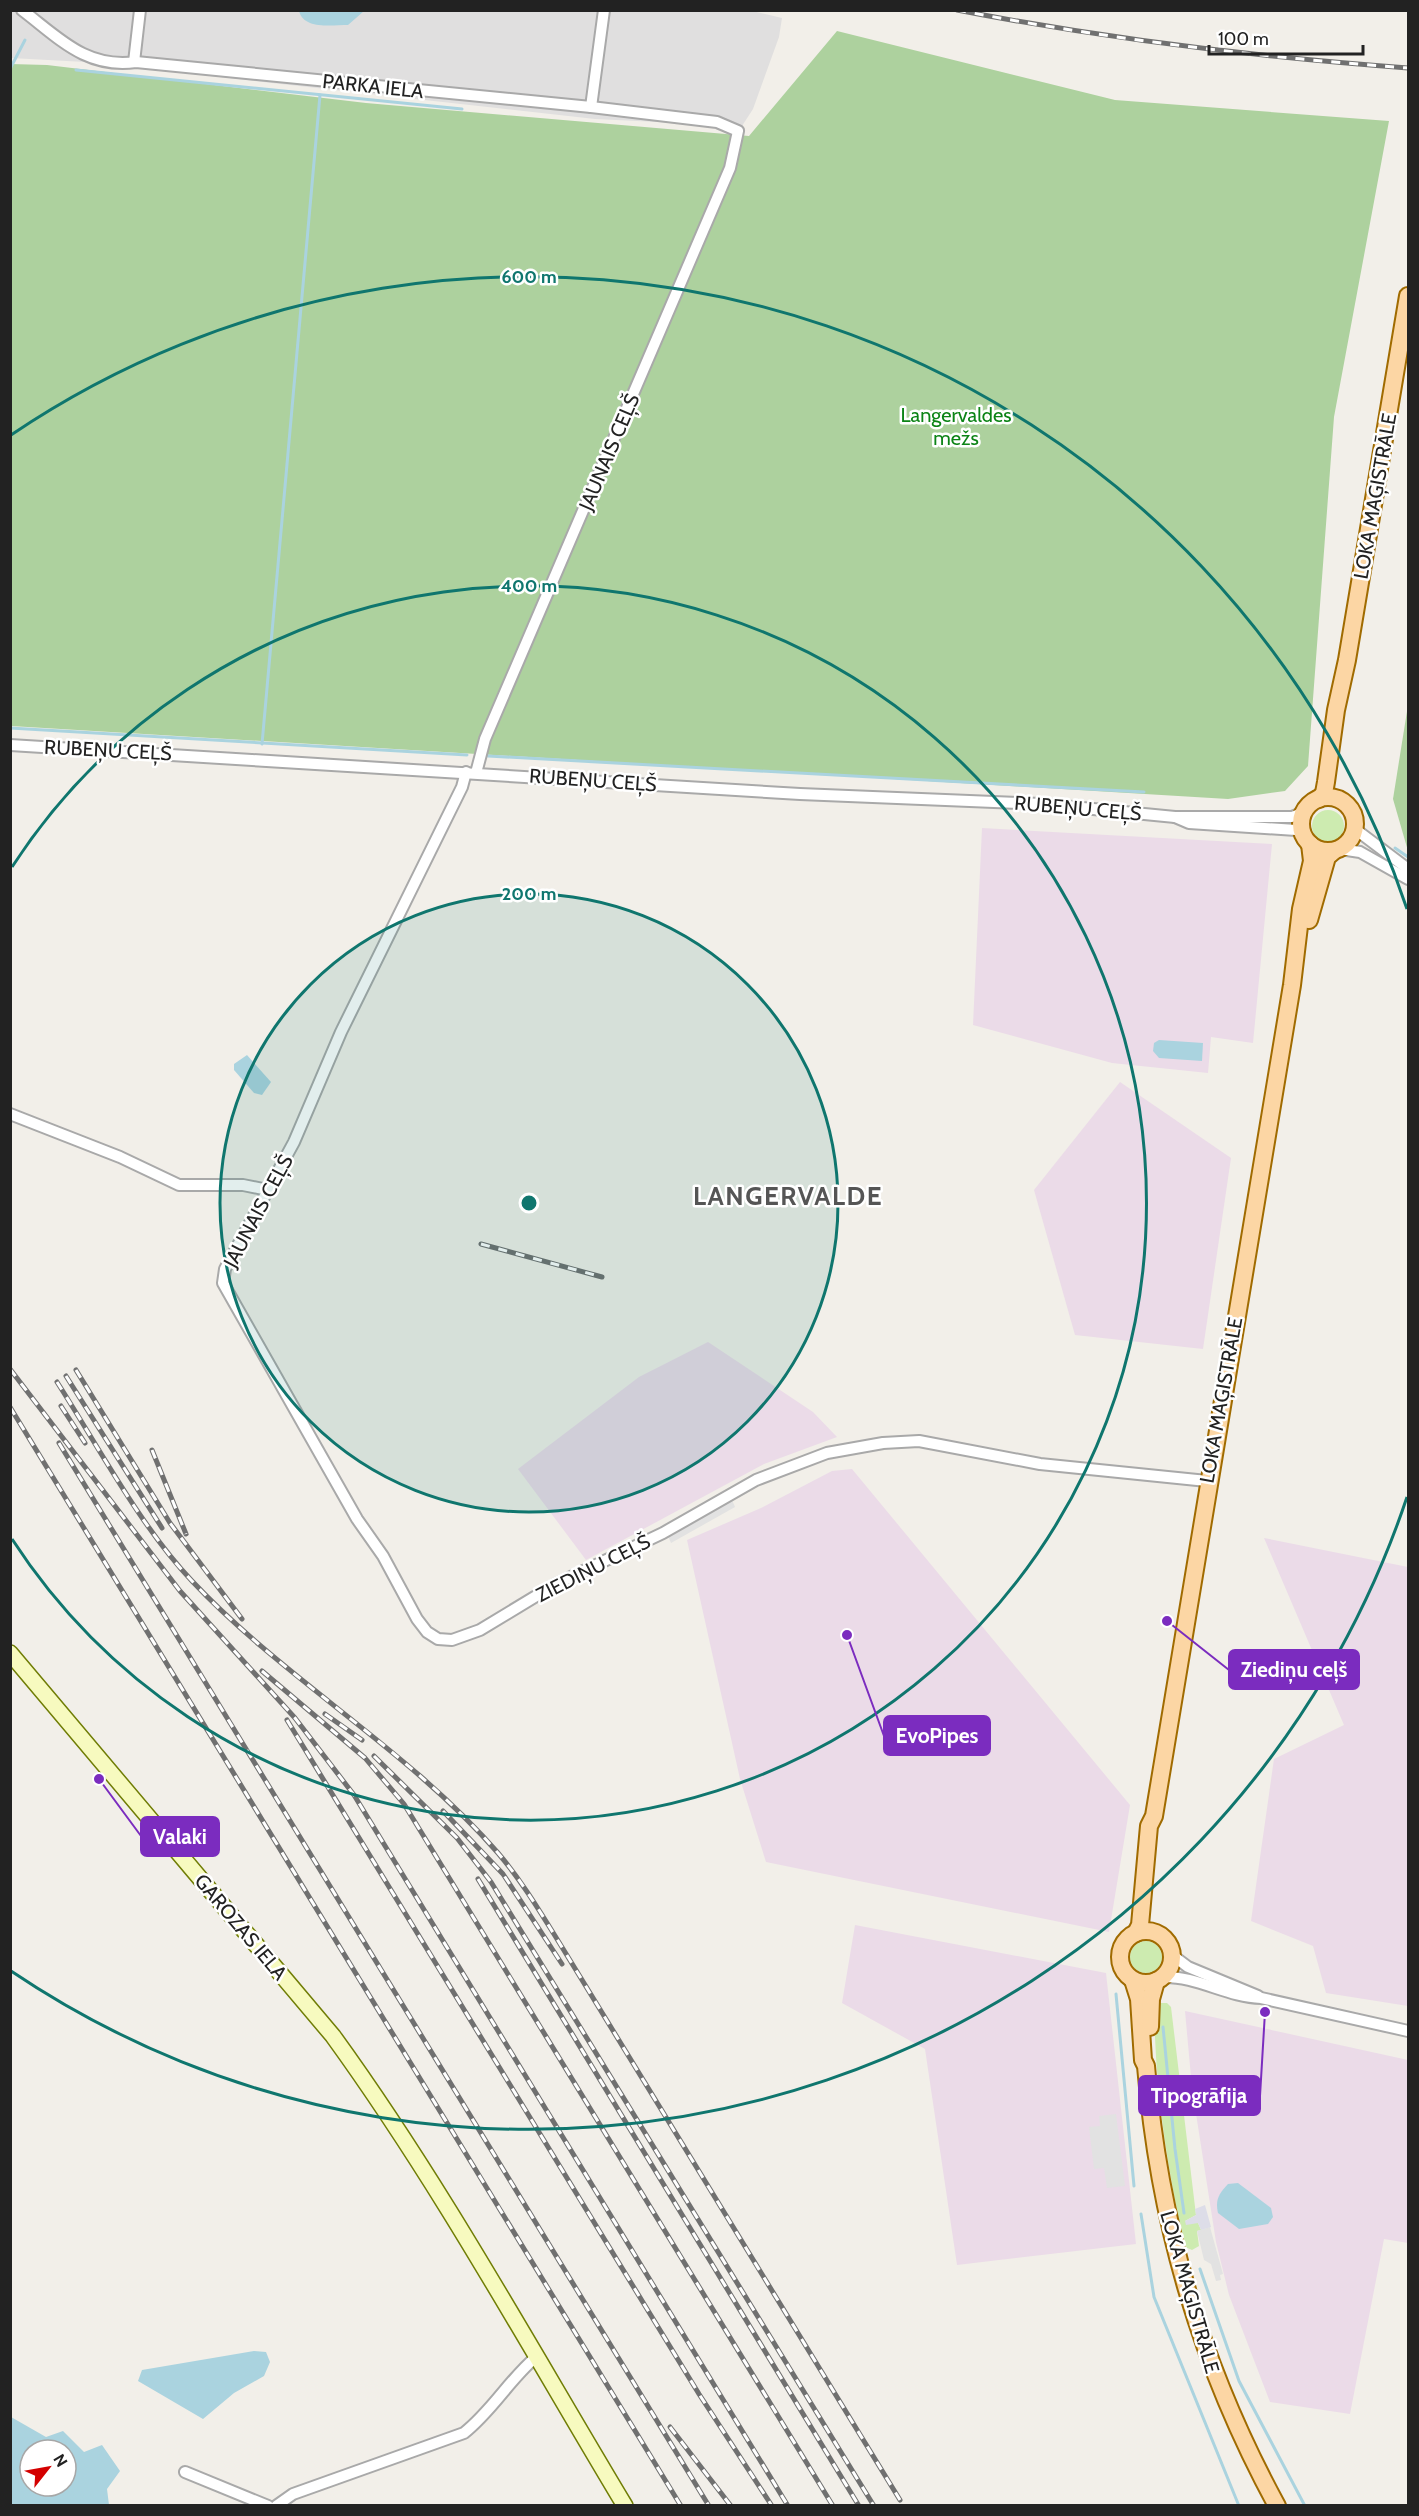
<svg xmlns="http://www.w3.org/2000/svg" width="1419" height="2516" font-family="Cabin,sans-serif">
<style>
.residential{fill:#e0dfdf}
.industrial{fill:#ebdbe8}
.grass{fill:#cdebb0}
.forest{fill:#add19e}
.parking{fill:#e2e2e2}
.plaza{fill:#dddde8}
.water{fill:#aad3df;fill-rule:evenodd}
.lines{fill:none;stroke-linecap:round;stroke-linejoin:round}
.stream{stroke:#aad3df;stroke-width:3}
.minor-casing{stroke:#a9a9a9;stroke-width:14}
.secondary-casing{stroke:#707d05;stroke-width:18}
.primary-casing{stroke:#a06b00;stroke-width:20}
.minor{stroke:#fff;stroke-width:10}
.secondary{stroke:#f7fabf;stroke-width:15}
.primary{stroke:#fcd6a4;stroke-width:16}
.rail-casing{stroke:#707070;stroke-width:5}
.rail{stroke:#fff;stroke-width:3;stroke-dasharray:9;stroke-linecap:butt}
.ring{fill:none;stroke:#0f766e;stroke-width:3}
.labels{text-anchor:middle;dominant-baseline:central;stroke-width:5;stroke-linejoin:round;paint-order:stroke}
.street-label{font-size:20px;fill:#222;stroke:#fff}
.park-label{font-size:20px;fill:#0c8416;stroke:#fff}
.district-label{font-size:26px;font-weight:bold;letter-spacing:1.5px;fill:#555;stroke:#fff}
.centre{fill:#0f766e;stroke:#fff;stroke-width:3}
.ring-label{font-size:18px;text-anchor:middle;font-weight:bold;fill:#0f766e;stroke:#fff;stroke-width:5;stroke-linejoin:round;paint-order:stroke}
.leader{fill:none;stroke:#7b2cbf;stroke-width:2}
.callout-dot{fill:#7b2cbf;stroke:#fff;stroke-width:2}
.callout{fill:#7b2cbf;stroke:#7b2cbf;stroke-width:2}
.callout-label{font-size:21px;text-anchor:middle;font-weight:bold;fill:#fff}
</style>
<rect width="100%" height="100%" fill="#f2efe9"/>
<polygon class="residential" points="748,10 782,18 779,37 753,109 742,126 595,119 85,62 11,58 10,11"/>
<g class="industrial">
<polygon points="982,828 1272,844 1253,1043 1211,1037 1208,1073 1112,1063 973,1025"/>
<polygon points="1120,1082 1231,1158 1203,1349 1075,1335 1034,1190"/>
<polygon points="708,1342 813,1412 837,1437 764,1464 586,1560 518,1469 639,1377"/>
<polygon points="852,1469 1130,1805 1109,1932 766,1862 740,1779 687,1540 761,1508 832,1471"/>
<polygon points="1264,1538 1408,1567 1408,2006 1326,1993 1313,1946 1251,1921 1274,1759 1344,1725"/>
<polygon points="855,1925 1106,1973 1136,2244 957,2265 925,2049 842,2003"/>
<polygon points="1185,2011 1408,2060 1408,2243 1384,2239 1350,2414 1270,2402 1229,2295 1216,2242 1192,2088"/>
</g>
<g class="grass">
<circle cx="1328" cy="826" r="16"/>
<circle cx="1146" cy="1957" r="16"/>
<path d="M1154,2003H1167L1171,2007L1196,2215L1185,2221L1198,2223L1201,2230L1197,2231L1199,2246L1192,2250L1185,2247C1166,2163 1155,2089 1154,2003Z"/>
</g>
<g class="forest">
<polygon points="837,31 1115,100 1389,121 1334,417 1308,766 1285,791 1228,799 11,726 10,64 47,65 366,103 749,136"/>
<polygon points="1408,705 1408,851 1393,799"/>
</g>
<g class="parking">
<polygon points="731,1498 735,1507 671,1543 667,1534"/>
<polygon points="1116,2114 1125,2186 1107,2188 1104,2168 1094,2169 1089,2127 1100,2126 1099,2116"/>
<polygon points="1210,2227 1223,2274 1220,2275 1221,2280 1216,2281 1211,2264 1204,2260 1197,2231"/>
</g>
<polygon class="plaza" points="1205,2205 1211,2227 1201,2230 1198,2223 1186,2225 1185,2221 1196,2215 1195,2209"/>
<g class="water">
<path d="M299,11V10L364,11L348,25C332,25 304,30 299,11Z"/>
<polygon points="1159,1040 1203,1043 1202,1061 1159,1058 1153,1051 1154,1043"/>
<polygon points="247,1055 271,1082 262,1095 254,1093 234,1070 234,1064"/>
<path d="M1238,2183L1271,2208L1273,2217L1268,2224L1239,2229L1218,2213C1215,2199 1219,2194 1228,2184Z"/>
<polygon points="254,2351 266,2352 270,2362 264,2376 234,2393 203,2419 138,2381 142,2370"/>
<path d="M11,2417L46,2437L63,2431L84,2452L102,2445L120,2471L107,2489L109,2505H11ZM30,2450H66V2486H30Z"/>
</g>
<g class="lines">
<g class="stream">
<polyline points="10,69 25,40"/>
<polyline points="76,70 462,109"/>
<polyline points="10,728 467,755"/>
<polyline points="262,744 320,95"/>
<polyline points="488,756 1144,792"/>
<polyline points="1395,848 1408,857"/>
<polyline points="1116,1994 1134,2186"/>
<polyline points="1163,2027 1175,2149 1184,2213"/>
<polyline points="1141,2214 1154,2297 1239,2506"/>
<polyline points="1200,2269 1239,2381 1305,2506"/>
</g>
<g class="minor-casing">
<g id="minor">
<path d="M22,10C59,38 86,69 136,62L591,107L717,122L738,131L730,168L485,739L476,773"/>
<polyline points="134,62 140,10"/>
<polyline points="591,107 604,10"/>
<polyline points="10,745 800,794 1042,804 1175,817 1292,817 1304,812"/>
<polyline points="466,772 462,787 341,1032 294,1142 225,1269 223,1283 357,1519 383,1556 417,1619 427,1632 438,1639 452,1640 480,1630 556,1584 663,1533 756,1480 827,1453 883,1443 919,1441 1040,1464 1207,1481"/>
<polyline points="1175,817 1189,823 1296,830 1303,833"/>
<polyline points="1355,829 1408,869"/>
<polyline points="1340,849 1360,852 1408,879"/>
<polyline points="10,1114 120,1157 179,1185 243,1185 268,1190"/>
<polyline points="1172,1955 1188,1967 1258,1996"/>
<path d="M1163,1977C1197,1976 1227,1997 1261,1998L1408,2031"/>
<polyline points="185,2472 268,2506"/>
<path d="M276,2506L293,2494L464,2433C492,2411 509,2380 536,2357"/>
</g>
</g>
<g class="secondary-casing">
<path id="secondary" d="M10,1653L333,2036C441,2185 530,2348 625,2506"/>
</g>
<g class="primary-casing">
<g id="primary">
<circle cx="1328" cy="824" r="27"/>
<polyline points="1319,799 1324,793 1326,782 1336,710 1347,660 1408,296"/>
<polyline points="1309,920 1327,857 1334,851"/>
<circle cx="1146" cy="1957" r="26"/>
<polyline points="1136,1933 1140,1925 1149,1826 1154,1816 1292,985 1301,909 1312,861 1310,844"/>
<path d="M1133,1980L1139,1999L1143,2060L1146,2066C1159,2224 1201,2366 1277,2506"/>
<polyline points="1150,2027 1151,1999 1156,1981"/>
</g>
</g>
<use href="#minor" class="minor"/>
<use href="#secondary" class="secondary"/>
<use href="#primary" class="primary"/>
<g class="rail-casing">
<g id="rail">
<path d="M957,10C1107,39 1257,57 1408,68"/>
<polyline points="481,1244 602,1277"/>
<polyline points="10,1369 180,1591 295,1718 354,1795 788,2506"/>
<polyline points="76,1370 170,1523 242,1619"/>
<polyline points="66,1376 162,1528"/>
<path d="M57,1382C98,1446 140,1526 192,1581C286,1681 408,1749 498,1853C521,1880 539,1910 557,1939L900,2500"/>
<polyline points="61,1406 85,1443"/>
<polyline points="10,1407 681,2506"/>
<polyline points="59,1443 709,2506"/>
<polyline points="152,1450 186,1534"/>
<polyline points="262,1671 365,1758 404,1804 833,2506"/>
<polyline points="325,1714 362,1740"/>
<polyline points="287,1720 699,2394 772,2506"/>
<polyline points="374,1756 457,1838 491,1882 874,2506"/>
<polyline points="443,1811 503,1874 562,1964"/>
<polyline points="478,1879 859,2506"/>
<polyline points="670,2427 731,2506"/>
</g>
</g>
<use href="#rail" class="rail"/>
</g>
<circle cx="529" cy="1203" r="309" fill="#0f766e" fill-opacity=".12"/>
<g class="ring">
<circle cx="529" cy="1203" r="309"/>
<path d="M12 867A617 617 0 1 1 12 1539"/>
<path d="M1407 1497A926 926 0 0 1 11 1971M11 435A926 926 0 0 1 1407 909"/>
</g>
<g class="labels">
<g class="street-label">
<text transform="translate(373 86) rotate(6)">PARKA IELA</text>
<text transform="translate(609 452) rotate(-67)">JAUNAIS CEĻŠ</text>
<text transform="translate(1375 496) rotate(-80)">LOKA MAĢISTRĀLE</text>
<text transform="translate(108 750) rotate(3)">RUBEŅU CEĻŠ</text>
<text transform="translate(593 780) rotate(4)">RUBEŅU CEĻŠ</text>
<text transform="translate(1078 808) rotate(5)">RUBEŅU CEĻŠ</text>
<text transform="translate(258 1211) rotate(-62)">JAUNAIS CEĻŠ</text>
<text transform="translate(1221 1400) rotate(-80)">LOKA MAĢISTRĀLE</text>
<text transform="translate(593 1568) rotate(-27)">ZIEDIŅU CEĻŠ</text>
<text transform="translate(241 1927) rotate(50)">GAROZAS IELA</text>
<text transform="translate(1190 2292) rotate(74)">LOKA MAĢISTRĀLE</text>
</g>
<g class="park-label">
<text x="956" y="415">Langervaldes<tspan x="956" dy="23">mežs</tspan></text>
</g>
<g class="district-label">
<text x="788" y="1196">LANGERVALDE</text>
</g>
</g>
<circle cx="529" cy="1203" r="9" class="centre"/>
<g class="ring-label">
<text x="529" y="283">600 m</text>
<text x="529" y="592">400 m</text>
<text x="529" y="900">200 m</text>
</g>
<path class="leader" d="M1167 1621L1229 1670M847 1635L884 1736M99 1779L141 1836M1265 2012L1260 2096"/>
<g class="callout-dot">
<circle cx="1167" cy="1621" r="6"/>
<circle cx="847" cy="1635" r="6"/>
<circle cx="99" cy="1779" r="6"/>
<circle cx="1265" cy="2012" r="6"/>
</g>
<g class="callout">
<rect x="1229" y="1650" width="130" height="39" rx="6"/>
<rect x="884" y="1716" width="106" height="39" rx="6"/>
<rect x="141" y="1817" width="78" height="39" rx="6"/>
<rect x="1139" y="2076" width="121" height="39" rx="6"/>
</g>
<g class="callout-label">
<text x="1294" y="1677">Ziediņu ceļš</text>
<text x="937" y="1743">EvoPipes</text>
<text x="180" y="1844">Valaki</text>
<text x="1199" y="2103">Tipogrāfija</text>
</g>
<rect width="1419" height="2516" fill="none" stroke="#222222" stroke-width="24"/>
<g transform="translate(48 2468) rotate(59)"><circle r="28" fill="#ffffff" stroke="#a7a7a7" stroke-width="1.5"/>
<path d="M0-4.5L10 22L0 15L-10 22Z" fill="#d40000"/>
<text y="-9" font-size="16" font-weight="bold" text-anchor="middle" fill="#222222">N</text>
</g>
<path d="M1209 45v9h154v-9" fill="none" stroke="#222222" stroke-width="3"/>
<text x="1218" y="45" font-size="18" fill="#222222" stroke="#ffffff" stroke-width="4.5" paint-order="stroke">100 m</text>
</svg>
